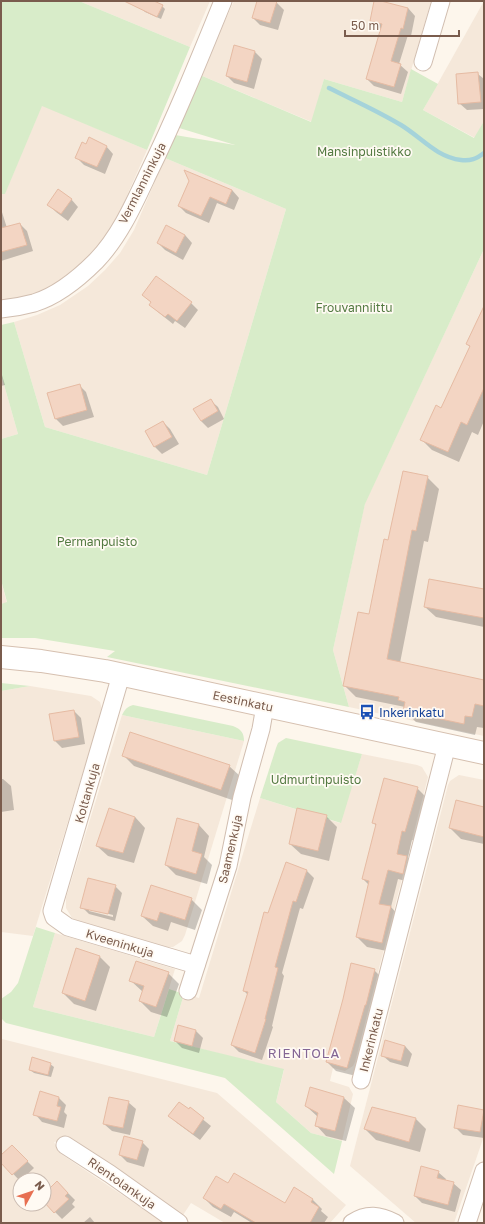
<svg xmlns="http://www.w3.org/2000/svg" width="485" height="1224" font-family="'Golos Text',sans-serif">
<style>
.residential{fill:#f5e8da;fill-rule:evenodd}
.green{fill:#d8ecc9}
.shadow{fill:#0003;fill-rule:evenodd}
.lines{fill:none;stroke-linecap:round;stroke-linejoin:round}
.stream{stroke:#a5d3da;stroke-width:4.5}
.building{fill:#f3d5c3;stroke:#e6bba3}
.street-casing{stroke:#d1beb0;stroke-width:19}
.secondary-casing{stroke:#d6c0b0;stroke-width:24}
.street{stroke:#fff;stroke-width:17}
.secondary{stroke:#fff;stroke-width:22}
.labels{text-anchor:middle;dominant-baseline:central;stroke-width:3.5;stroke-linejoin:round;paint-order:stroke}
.park-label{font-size:12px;fill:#537a41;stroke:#fffaf3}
.street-label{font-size:12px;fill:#7a5c4d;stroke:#fffaf3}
.transit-label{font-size:12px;fill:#164399;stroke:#fffaf3;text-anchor:start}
.neighbourhood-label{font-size:13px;letter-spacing:1px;fill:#846695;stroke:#fffaf3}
</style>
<rect width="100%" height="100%" fill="#fdf6ec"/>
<g class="residential">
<polygon points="79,1 210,1 190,47"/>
<polygon points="234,1 431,1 402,102 324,79 312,122 200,75"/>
<polygon points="484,1 484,121 475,138 423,110"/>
<polygon points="42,105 147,150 118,216 99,247 72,273 50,287 35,294 1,304 1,194 5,193"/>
<polygon points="165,158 286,209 207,475 45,427 14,322 37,315 60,305 88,286 105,270 120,253 134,230"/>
<polygon points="484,249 484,736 349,707 333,650 365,503"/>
<polygon points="1,374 18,434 1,439"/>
<polygon points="1,581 7,603 1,604"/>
<polygon points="30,686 91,696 100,702 102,710 33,936 1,932 1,691"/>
<polygon points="122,715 244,741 185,935 182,941 173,947 163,947 78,921 72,918 66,908 66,898"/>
<polygon points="362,754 417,765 422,767 428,777 355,1062 353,1066 345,1071 333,1068 330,1081 349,1087 353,1094 342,1141 311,1133 276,1102 284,1070 170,1041 184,994 199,998 260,798 340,823"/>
<polygon points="459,775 484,780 484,1136 454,1223 416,1223 350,1166 448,785 450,781"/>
<polygon points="55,933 175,969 154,1037 33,1007"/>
<path d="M2,1039L217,1093L346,1205L330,1223H225L191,1203L183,1215L73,1139L54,1142L61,1154L164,1223H1ZM20,1180H44V1204H20Z"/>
</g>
<g class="green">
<polygon points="1,1 79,1 190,47 147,150 42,106 5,194 1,194"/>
<polygon points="411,69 438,84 423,110 474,138 484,121 484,249 365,504 333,650 349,707 107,657 115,651 35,638 1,638 1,604 7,602 1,580 1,439 18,434 1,374 1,325 14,322 45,427 207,475 286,209 165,158 175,135 235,145 176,127 194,92 196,82 200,75 311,122 324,79 402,102"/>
<polygon points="1,683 30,686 1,691"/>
<path d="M133,705L233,726C241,729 244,733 244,741L122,715C125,709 127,707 133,705Z"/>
<polygon points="286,738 362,754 341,823 260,798 276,748 278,743"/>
<polygon points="36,927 55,933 33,1007 154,1037 169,989 184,994 170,1041 284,1069 276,1102 311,1133 342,1141 334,1174 225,1078 6,1023 1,1018 1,999 11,992 18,983"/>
</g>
<g class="shadow">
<polygon points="145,1 151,1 162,6 165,9 161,19 145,12 141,8"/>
<polygon points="258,1 272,1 276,2 284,10 278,30 260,25 253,18"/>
<polygon points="375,1 408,8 415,16 411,36 408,35 399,64 408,72 401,94 374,86 367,79 382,29 378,28 371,21"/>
<polygon points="254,51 262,59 254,89 234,83 227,76"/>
<polygon points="478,74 484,79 484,109 467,110 459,103"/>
<polygon points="106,146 113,154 105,174 84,165 77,158"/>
<polygon points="232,190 239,198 234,210 217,203 209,223 186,213 179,206"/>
<polygon points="71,199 78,207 68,221 56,212 49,205"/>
<polygon points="1,209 7,228 20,224 27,231 33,251 1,261"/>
<polygon points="185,235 192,243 183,260 165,250 158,243"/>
<polygon points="143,295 191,303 198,310 185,328 175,321 173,324 158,312 150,305 152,303"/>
<polygon points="484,308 484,421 478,435 472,432 459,462 432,450 422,440 442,409 470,347 467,344"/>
<polygon points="1,372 5,385 1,386"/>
<polygon points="79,385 86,392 94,417 63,426 56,419 48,394"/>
<polygon points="210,400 218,407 224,419 208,428 201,421"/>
<polygon points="163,422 170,429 179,444 162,454 155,447 146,432"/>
<polygon points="427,477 439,489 428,542 424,541 400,663 484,681 484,728 477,727 475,735 416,722 404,710 405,707 356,697 344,685 370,615 388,541"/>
<polygon points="484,590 484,627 436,617 425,607"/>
<polygon points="74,711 81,718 85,744 62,748 55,741"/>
<polygon points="123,755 229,766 240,776 232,800 134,766"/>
<polygon points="1,779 3,779 11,786 14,810 1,812"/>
<polygon points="417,788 427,798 415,841 412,840 408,858 417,867 413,883 398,879 391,907 400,917 392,952 367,947 357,937 369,885 363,879 376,826 373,822"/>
<polygon points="484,808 484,844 461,839 450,828"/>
<polygon points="326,816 337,827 329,861 301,854 290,844"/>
<polygon points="135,817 145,828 134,863 108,856 97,846"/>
<polygon points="199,825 209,836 204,857 212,865 207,884 176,875 166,865"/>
<polygon points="286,864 307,871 314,878 303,909 300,908 282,973 284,976 272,1026 273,1027 262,1060 239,1052 232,1045 248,995 244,991"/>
<path d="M115,886L122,893L115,921L89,914L82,907ZM89,909L113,915V917L89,911Z"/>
<polygon points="191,899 202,910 195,930 171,922 168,931 153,926 142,916"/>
<polygon points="99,956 110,967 96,1011 74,1004 63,993"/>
<polygon points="374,970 383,979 356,1076 336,1071 327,1062"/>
<polygon points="168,973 179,984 167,1017 151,1012 140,1001 143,992 130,980"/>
<polygon points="196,1031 203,1038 199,1053 182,1048 175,1041"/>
<polygon points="405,1046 412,1054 408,1067 390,1062 382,1055"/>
<polygon points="50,1064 54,1067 51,1077 34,1073 30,1070"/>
<polygon points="311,1089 344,1098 355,1108 346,1141 326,1136 316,1125 318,1117 306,1106"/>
<polygon points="59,1098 66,1105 64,1112 67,1115 64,1128 42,1122 35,1114"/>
<polygon points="128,1102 136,1109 130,1135 112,1131 104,1124"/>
<polygon points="190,1109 211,1126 200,1140 177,1123 170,1116"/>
<polygon points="483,1111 484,1138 463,1135 455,1127"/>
<polygon points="416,1119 426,1129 420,1152 376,1140 365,1129"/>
<polygon points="142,1142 149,1149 144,1167 127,1162 120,1155"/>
<polygon points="12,1146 34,1168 20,1181 1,1161 1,1156"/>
<polygon points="438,1172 446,1179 445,1181 453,1183 461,1190 455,1212 422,1203 415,1196"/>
<polygon points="57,1182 75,1200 72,1204 75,1207 62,1219 44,1201 44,1195"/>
<polygon points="295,1189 313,1200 322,1209 321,1211 328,1217 324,1223 252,1223 234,1212 231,1217 213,1207 204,1198 285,1205"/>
<polygon points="90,1217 95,1223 83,1223"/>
</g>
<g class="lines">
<path class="stream" d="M329,88C353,100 378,111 401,125C421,137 436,157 461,160C471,161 476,159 484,153"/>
</g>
<g class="building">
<polygon points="124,1 154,1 163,5 157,17"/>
<polygon points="257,1 277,1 270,23 252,18"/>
<polygon points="374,1 381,1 408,8 403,29 401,28 391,61 401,64 394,87 366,79 382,24 370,21"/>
<polygon points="234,45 255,51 247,82 226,76"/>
<polygon points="478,72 481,102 458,104 456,74"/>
<polygon points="89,137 107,146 97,167 75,158 82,142 86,144"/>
<polygon points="184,170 232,190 226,204 210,197 201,216 178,206 189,181"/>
<polygon points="58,189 72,199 61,214 47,205"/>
<polygon points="20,223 27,245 1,252 1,228"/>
<polygon points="166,225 185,235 176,253 157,243"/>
<polygon points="156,276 192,302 177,321 168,314 165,317 149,305 151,302 142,295"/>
<polygon points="484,306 484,388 467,425 461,422 448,452 420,440 436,405 441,408 470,346 466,344"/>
<polygon points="80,384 87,410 55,419 47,393"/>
<polygon points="211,399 218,411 201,421 193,409"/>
<polygon points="163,421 172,437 154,447 145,431"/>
<polygon points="403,471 428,476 416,531 412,530 387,659 484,680 484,706 475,704 472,717 465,716 464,724 403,711 405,702 398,700 399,697 343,686 358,612 369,614 384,539 388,540"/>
<polygon points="429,579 484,589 484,618 424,607"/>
<polygon points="74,710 79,737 54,741 49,714"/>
<polygon points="130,732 230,765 221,790 122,756"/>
<polygon points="384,778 418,787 405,832 402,831 397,854 407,856 403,874 388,870 379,904 391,906 382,943 356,937 369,881 362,879 376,824 372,823"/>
<polygon points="456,800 484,807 484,837 449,828"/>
<polygon points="109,808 135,817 123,853 96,846"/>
<polygon points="297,808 327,815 318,851 289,844"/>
<polygon points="177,818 199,824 192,851 202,854 196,874 165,865"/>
<polygon points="286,862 307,870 296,902 293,901 275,967 278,968 265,1019 266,1019 255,1053 231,1045 248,992 243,991 264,912 268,913"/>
<polygon points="88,878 116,885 108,914 80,908"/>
<polygon points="151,885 192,898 185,920 160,912 157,921 141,916"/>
<polygon points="76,948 100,956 85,1001 62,993"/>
<polygon points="136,961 169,972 156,1007 139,1001 144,986 129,981"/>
<polygon points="351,963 375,969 366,1005 365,1005 347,1068 326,1062 343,999"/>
<polygon points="178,1025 196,1030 192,1046 174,1041"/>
<polygon points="385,1040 405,1046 401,1061 381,1056"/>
<polygon points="32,1057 51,1063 48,1075 29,1070"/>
<polygon points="310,1087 344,1097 335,1131 315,1126 318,1113 305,1106"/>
<polygon points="40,1091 59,1097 57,1106 61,1107 57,1121 33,1115"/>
<polygon points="109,1097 129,1101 123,1128 103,1124"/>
<polygon points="179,1102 189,1109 190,1107 204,1118 193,1134 168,1116"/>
<polygon points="458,1105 484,1110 480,1132 454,1128"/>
<polygon points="372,1107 416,1118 409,1142 364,1129"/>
<polygon points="124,1136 143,1141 137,1160 119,1155"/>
<polygon points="12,1145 28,1161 12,1175 1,1163 1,1155"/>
<polygon points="421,1166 439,1171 437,1178 454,1182 448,1205 414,1196"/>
<polygon points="234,1173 285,1203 294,1187 313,1199 311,1202 319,1207 310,1223 256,1223 224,1204 221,1209 203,1198 216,1176 228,1183"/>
<polygon points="57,1181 68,1193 65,1196 69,1199 54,1213 44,1202 44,1194"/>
</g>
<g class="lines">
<g class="street-casing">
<g id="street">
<polyline points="423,62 441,1"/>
<path d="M1,309C12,308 23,306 34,303C57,296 79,278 96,261C119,237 133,206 147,176C175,119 199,60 223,1"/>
<polyline points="121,675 52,911 54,917 68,927 196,965"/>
<polyline points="188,991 228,866 242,797 261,729 265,706"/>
<polyline points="361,1080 447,745"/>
<polyline points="65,1145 110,1174 179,1223"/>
<path d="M352,1223C367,1213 380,1215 395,1223"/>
<polyline points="467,1223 484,1171"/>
</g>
</g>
<g class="secondary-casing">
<polyline id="secondary" points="1,657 41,661 105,671 484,753"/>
</g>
<use href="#street" class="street"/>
<use href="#secondary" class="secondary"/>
</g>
<defs>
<g id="bus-bare" transform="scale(1.2)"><path d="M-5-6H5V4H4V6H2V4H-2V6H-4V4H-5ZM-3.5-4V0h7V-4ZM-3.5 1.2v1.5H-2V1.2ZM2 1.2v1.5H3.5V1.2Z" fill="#1a4fb4" stroke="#fffaf3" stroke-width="2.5" paint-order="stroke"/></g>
</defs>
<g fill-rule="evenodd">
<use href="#bus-bare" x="367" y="712"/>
</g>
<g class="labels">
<g class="park-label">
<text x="364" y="151">Mansinpuistikko</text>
<text x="354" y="307">Frouvanniittu</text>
<text x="97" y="541">Permanpuisto</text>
<text x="316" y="779">Udmurtinpuisto</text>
</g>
<g class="street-label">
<text transform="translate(142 183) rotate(-63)">Vermlanninkuja</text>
<text transform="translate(243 701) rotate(12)">Eestinkatu</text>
<text transform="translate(87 793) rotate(-74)">Koltankuja</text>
<text transform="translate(230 849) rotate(-77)">Saamenkuja</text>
<text transform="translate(120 943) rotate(17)">Kveeninkuja</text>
<text transform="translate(371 1040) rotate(-76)">Inkerinkatu</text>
<text transform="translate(122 1183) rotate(35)">Rientolankuja</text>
</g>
<g class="transit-label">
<text x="379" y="712">Inkerinkatu</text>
</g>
<g class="neighbourhood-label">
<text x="304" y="1053">RIENTOLA</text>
</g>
</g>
<rect width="485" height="1224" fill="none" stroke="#7a5c4d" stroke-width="4"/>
<g transform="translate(32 1192) rotate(50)"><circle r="19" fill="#fffaf3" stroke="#cabbb1"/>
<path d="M0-3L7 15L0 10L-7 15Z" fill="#e76f51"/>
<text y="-6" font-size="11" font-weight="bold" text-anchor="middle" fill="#7a5c4d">N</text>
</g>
<path d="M345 30v6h114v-6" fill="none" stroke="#7a5c4d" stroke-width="2"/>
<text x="351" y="30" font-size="12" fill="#7a5c4d" stroke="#fffaf3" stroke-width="3" paint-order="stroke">50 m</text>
</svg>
